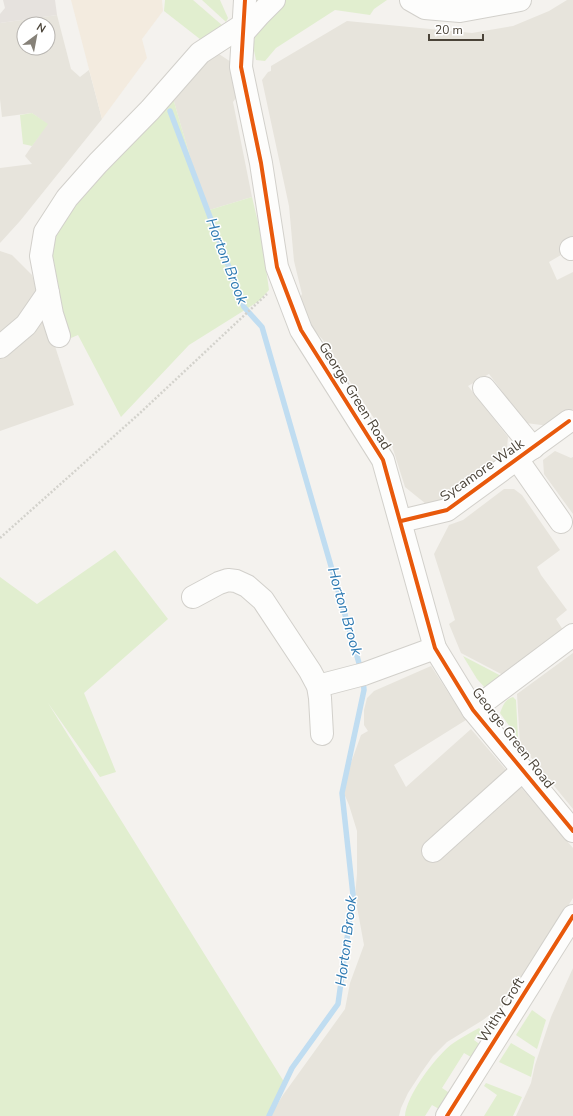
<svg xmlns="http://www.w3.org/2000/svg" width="573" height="1116" font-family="'Nunito Sans',sans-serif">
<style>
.residential{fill:#e7e4dc;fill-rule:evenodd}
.commercial{fill:#f3ebdf}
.industrial{fill:#e6e2de}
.green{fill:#e1eecf}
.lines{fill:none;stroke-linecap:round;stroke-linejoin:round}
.stream{stroke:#c0ddf1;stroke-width:5.5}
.minor-casing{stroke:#d2d0cb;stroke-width:24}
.path{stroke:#d3d2cc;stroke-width:2.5;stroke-dasharray:2 2;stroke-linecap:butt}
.minor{stroke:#fdfdfc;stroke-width:22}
.cycleway-casing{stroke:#fff;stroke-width:6}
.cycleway{stroke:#e8590c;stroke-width:4}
.labels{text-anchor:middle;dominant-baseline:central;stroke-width:3;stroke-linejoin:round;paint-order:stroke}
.street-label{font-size:14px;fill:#4b4439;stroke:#fff}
.water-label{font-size:15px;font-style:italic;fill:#2e7ab2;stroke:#fff}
</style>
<rect width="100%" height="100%" fill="#f4f2ee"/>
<g class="residential">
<polygon points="567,0 573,0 573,248 549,262 557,280 573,272 573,409 549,426 526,423 489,374 468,386 508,437 506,459 431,508 405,487 392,446 323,340 308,323 300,298 302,294 294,261 289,206 262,80 268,72 271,71 271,66 347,21 472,33 513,26 549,11"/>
<path d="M57,15L71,69L80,77L89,70L102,119L20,221L0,243V168L32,164L25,156L47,124L32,113L2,117L0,99V23ZM24,24H48V48H24Z"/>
<polygon points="210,48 231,62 238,95 233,102 252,197 206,211 172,95"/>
<polygon points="0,251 12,255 32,275 74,405 0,431"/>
<polygon points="555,451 571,458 573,457 573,514 544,474 543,460"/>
<polygon points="504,489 514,489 522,495 560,550 537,567 541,575 567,610 556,619 563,630 505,676 461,653 449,624 455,620 434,554 449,525 463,520"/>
<polygon points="573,653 573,809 520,744 517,694"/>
<polygon points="431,666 466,720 394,765 406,787 471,729 573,848 573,898 511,995 500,1007 483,1020 447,1042 433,1056 421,1073 408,1093 401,1108 399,1116 270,1116 283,1095 345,1009 350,983 364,945 355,896 357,874 357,831 349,805 343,791 343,785 361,735 368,731 364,725 364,710 367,698 374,691"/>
<polygon points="573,968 573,1116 516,1116 531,1083 535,1065 551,1017"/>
</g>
<polygon class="commercial" points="71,0 162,0 163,11 142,39 147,58 102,119"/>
<polygon class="industrial" points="3,0 55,0 57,15 0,23 0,14 5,8"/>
<g class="green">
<polygon points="165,0 193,0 223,26 205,43 164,11"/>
<polygon points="202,0 220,0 228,18 226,22"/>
<polygon points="282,0 387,0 374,9 370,15 335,10 276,48 265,61 256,60 253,46 256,33"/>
<polygon points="172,95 206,211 252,197 262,239 269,290 259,301 189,345 121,417 78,335 71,338 43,262 47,220"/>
<polygon points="32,113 48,124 32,146 23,144 20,115"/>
<polygon points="115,550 168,619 84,693 116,772 100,777 48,703 286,1085 270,1116 0,1116 0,577 37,604"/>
<polygon points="463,656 507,679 487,690 477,679"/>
<path d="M513,697L516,700L518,738L500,713C503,706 505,699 513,697Z"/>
<polygon points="532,1010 546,1020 537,1049 516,1035"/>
<path d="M479,1028L491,1040L489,1041L477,1034L474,1040L486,1049L476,1060L464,1053L442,1088L457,1098L446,1113L432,1105L425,1116H405C406,1096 436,1056 452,1044C460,1038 470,1033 479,1028Z"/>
<polygon points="511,1043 535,1057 531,1077 499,1062"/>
<polygon points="486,1083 522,1097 513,1116 484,1116 497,1095 484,1086"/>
</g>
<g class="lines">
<g class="stream">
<polyline points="170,111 244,307 262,327 361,670"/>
<polyline points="269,1116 292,1068 338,1004 353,895 342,793 364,690 363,679"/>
</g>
<g class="minor-casing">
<g id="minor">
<polyline points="245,0 241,67 261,163 277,267 301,330 383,460 435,648 473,710 573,831"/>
<polyline points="411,0 425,8 460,11 520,0"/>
<polyline points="243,33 259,15 274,0"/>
<polyline points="571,249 573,248"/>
<polyline points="59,336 52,314 41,256 45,232 67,198 98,163 150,110 200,53 243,25"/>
<polyline points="0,347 26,325 48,293"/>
<polyline points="484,388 533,448"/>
<polyline points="517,459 561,522"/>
<polyline points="401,521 447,510 569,421"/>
<polyline points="193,597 219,583 228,580 236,581 247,586 263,600 310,671 318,686 320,698 322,734"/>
<polyline points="318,686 364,674 435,648"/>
<polyline points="473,710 573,635"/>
<polyline points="433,851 523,770"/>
<polyline points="447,1116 573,916"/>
</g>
</g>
<polyline class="path" points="0,538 140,413 267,294"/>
<use href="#minor" class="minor"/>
<g class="cycleway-casing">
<g id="cycleway">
<polyline points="245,0 241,67 261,163 277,267 301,330 383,460 435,648 473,710 573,831"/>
<polyline points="401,521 447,510 569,421"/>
<polyline points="447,1116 573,916"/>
</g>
</g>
<use href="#cycleway" class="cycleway"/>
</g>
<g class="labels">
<g class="street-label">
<text transform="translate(355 396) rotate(58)">George Green Road</text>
<text transform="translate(482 470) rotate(-35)">Sycamore Walk</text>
<text transform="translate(513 738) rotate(52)">George Green Road</text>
<text transform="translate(501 1010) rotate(-58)">Withy Croft</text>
</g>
<g class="water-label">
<text transform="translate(227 261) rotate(69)">Horton Brook</text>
<text transform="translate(345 611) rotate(74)">Horton Brook</text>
<text transform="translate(346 941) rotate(-83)">Horton Brook</text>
</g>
</g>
<g transform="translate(36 36) rotate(32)"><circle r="19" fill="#ffffff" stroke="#b7b4b0"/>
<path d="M0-3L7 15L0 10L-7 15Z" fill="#868178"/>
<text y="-6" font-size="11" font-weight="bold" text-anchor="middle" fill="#4b4439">N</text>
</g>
<path d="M429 34v6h54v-6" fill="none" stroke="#4b4439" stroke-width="2"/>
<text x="435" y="34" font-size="12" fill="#4b4439" stroke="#ffffff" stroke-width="3" paint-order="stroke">20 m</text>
</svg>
